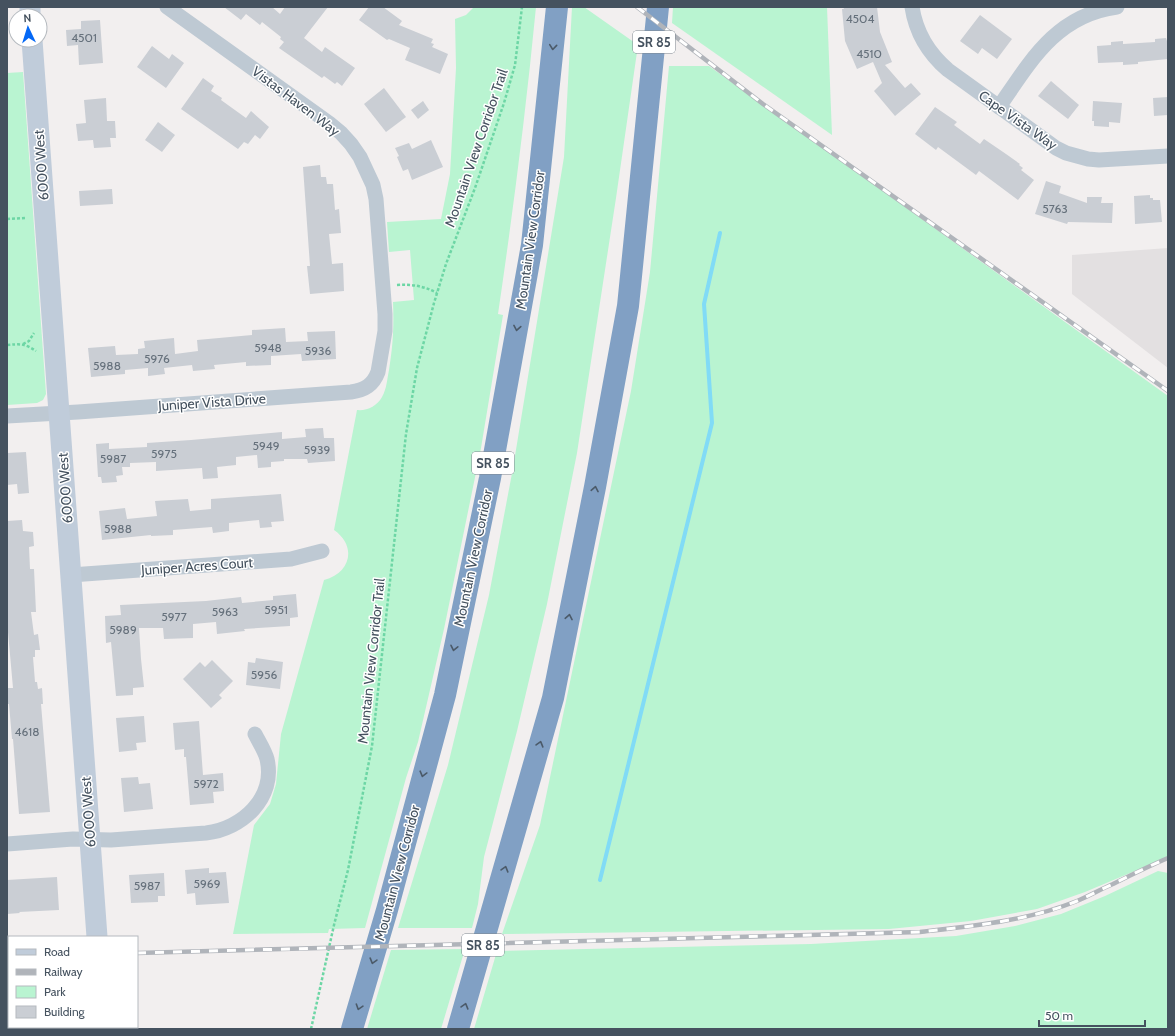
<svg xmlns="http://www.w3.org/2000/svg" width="1175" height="1036" font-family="Cabin,sans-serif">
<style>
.education{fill:#e3e0e1}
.green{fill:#b9f4d1}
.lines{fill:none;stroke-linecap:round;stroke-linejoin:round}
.stream{stroke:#81dbf6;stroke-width:4}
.building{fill:#caced4}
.path{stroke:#6dd6a5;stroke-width:2.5;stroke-dasharray:3 2;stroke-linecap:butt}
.street{stroke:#bec9d3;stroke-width:15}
.secondary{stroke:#c0ccda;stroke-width:21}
.highway{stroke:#81a0c4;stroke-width:22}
.rail-casing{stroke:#b0b4ba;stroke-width:4.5}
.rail{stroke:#fff;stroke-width:3;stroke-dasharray:9;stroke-linecap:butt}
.oneway{stroke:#4b5a69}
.labels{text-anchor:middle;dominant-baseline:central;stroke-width:3;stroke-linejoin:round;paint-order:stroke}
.number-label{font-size:12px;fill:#66717c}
.shield{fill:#fff;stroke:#7d868f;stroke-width:1}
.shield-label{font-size:13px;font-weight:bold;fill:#45525f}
.street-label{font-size:14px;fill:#45525f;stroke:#fff}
</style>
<rect width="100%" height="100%" fill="#f2efef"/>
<polygon class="education" points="1168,248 1168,368 1072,294 1072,255"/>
<g class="green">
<path d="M474,7H536C526,110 513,212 498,314L503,315L481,448L444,629L418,742L406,778L365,928L329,929L328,933L233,934L254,825L270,804L276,784L281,734L324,580C351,573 357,546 334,530L357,410C367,411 377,406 382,397C387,388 387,379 389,370C393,345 394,327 393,302L414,300L410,250L389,252L387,222L441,219L450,174L456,68L455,19L466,15Z"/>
<polygon points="572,7 584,7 638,45 616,198 577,453 547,604 517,731 484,857 478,904 472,928 398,928 448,765 489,595 513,468 564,157"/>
<polygon points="673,7 827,7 832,135 672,23"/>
<polygon points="669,66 709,66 1168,396 1168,857 1085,892 1037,909 971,921 889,929 502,934 540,825 631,391 650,272"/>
<polygon points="23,72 46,394 43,400 37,403 7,405 7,73"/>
<polygon points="1158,871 1168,873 1168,1029 474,1029 497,951 811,944 956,936 1015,926 1061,914 1105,896"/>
<polygon points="465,949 441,1029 367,1029 391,950"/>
</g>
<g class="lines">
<polyline class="stream" points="600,880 712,423 704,304 720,233"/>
</g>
<g class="building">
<polygon points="224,7 272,7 280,14 285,7 328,7 304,38 322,52 325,47 355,68 342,86 337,82 335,84 324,76 322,78 279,48 284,42 280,39 281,37 262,22 260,25 246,14 241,20"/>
<polygon points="369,7 383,7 402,21 399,25 433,39 431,43 434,44 432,47 448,54 440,74 405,60 410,48 389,39 387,40 359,20"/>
<polygon points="843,7 877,7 880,32 892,62 885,65 905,88 911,83 921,94 895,116 874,91 882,83 873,62 857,69 845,41 842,9 844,9"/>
<polygon points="980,15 1012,39 997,59 982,48 978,54 960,41"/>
<polygon points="100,20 103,63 79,65 78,45 67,46 66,30 81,29 81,21"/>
<polygon points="1166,38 1167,41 1168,41 1168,59 1138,62 1138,64 1123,65 1123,62 1098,63 1097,46 1111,45 1111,42 1123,41 1123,44 1155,42 1155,39"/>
<polygon points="152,46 169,59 172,54 184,63 166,88 137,67"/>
<polygon points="203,78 214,86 211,91 222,98 221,100 246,118 251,111 269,127 260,139 255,135 248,144 244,142 238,149 181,109"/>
<polygon points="1051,81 1079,105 1068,119 1038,96"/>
<polygon points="384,88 406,117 386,132 364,104"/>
<polygon points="1168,97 1168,115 1154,116 1153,98"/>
<polygon points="106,98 107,121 115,121 116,138 110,138 111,147 94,148 93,140 78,141 76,124 86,123 84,100"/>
<polygon points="423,101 429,110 418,119 411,110"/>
<polygon points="1093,101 1122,103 1120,123 1109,122 1109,127 1094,126 1094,121 1092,121"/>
<polygon points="935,107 957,122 954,125 980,144 984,139 1006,154 1020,164 1019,165 1023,168 1021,170 1034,180 1018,200 979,171 976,175 938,147 936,150 915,134"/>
<polygon points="158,122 175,135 162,152 145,140"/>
<polygon points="431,140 443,167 412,180 408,169 403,171 397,157 399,156 395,148 409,143 412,149"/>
<polygon points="320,165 321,177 326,177 327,184 333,184 335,210 339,209 341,233 329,234 332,264 343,263 344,291 310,294 307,266 310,266 303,167"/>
<polygon points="1046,181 1061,186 1059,193 1087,203 1087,197 1102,197 1101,203 1113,203 1112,223 1068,222 1067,224 1035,214"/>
<polygon points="112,189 113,204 80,206 79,191"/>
<polygon points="1150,195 1150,198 1153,198 1153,200 1160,200 1162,222 1135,224 1134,196"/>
<polygon points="285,328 286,342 308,341 307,332 335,331 336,359 302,361 301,354 271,356 271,365 246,366 246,362 214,365 215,369 193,371 192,365 164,368 165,374 148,376 148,368 125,370 125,374 91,377 88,348 115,346 116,355 138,354 138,349 145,348 144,341 174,338 175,354 198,351 197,340 252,335 252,330"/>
<polygon points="323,428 324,438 334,438 335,461 308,463 307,459 284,459 284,461 271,462 271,467 258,468 257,455 236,457 236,465 217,467 218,478 203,479 202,468 156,471 156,462 130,463 130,467 122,467 123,475 116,476 117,482 102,483 101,477 98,477 96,444 109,443 109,449 147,447 147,443 191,440 282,432 282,439 306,437 305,429"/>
<polygon points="26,452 29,493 18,494 17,484 7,485 7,453"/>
<polygon points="281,494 284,521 271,522 272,527 260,528 259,520 229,523 229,531 213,533 212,527 173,530 173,535 151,536 151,535 102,540 99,511 125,508 127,519 157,516 155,501 188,499 190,511 211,509 211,499"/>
<polygon points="22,520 23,531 33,532 34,546 29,547 30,569 34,569 36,612 31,612 34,635 38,634 40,650 35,650 35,657 33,657 35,682 37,682 38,689 42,688 43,704 41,704 50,812 19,814 13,739 12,739 9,704 7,704 7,688 13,688 7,621 7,521"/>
<polygon points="296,594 298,617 290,618 290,626 244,629 245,631 217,634 216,622 193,624 193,638 164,639 163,628 139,628 141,659 144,687 133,688 133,695 116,696 111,642 106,643 105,616 121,615 120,605 206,601 241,597 242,603 273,600 273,596"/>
<polygon points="256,658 283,662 280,689 246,685 248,662 255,663"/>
<polygon points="212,660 233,681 219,695 222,698 211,708 183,679 200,662 205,667"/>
<polygon points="144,716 146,742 136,743 137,750 119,752 116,718"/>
<polygon points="199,721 203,775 223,773 224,791 213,792 214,803 190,805 186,757 184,757 184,749 175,750 173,723"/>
<polygon points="138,777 139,784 150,783 153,809 124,812 121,778"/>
<polygon points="209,868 209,873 226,872 229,903 196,905 195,893 187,894 185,870"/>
<polygon points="164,873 165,896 158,896 158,902 131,903 129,875"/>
<polygon points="57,877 59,910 19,912 20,913 7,914 7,880"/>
</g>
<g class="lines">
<g class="path">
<polyline points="7,219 26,218"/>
<path d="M397,285C412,284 424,286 437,293"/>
<polyline points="23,344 29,341 34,333"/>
<path d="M7,345C20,344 24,343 36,351"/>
<polyline points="311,1029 334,925 348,870 372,746 406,434 417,368 434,303 446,264 475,188 504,103 515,65 522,7"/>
</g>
<g class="street">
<path d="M912,7C916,33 928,53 948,70L1056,148L1066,153L1088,159L1099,160L1168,156"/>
<path d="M999,107C1030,62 1056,15 1117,7"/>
<path d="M7,416L78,412L351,392C365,390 373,385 378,372L385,331V314L376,199L373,185L360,157L351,144L341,133L329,123L167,7"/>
<polyline points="71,575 291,559 322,551"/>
<path d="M7,844L73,839L111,840L206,833C242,829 276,798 267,759C265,751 259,742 255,734"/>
</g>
<g class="secondary">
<polyline points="30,7 30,16"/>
<polyline points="32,40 97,937"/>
<polyline points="117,1027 118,1029"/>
</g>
<g class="highway">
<polyline points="352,1029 387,910 445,695 490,478 532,245 557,7"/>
<polyline points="458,1029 553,698 595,487 628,306 658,7"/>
</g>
<g class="rail-casing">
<g id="rail">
<polyline points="637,7 763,104 1168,391"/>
<path d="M137,953L920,932C973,926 1027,921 1077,901C1089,896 1101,889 1113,884C1131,875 1149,866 1168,858"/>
<polyline points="7,956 9,956"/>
</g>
</g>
<use href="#rail" class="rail"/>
</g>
<defs><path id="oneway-chevron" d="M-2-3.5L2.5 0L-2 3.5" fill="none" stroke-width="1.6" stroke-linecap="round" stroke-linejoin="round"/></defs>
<g class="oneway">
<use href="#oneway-chevron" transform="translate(553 47) rotate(96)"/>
<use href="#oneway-chevron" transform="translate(517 328) rotate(100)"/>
<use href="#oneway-chevron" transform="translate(595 489) rotate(-79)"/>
<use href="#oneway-chevron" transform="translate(569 617) rotate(-79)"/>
<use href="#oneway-chevron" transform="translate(454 648) rotate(102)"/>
<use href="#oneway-chevron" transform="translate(540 744) rotate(-74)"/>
<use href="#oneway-chevron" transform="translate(423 774) rotate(105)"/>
<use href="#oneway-chevron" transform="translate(505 869) rotate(-74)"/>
<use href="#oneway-chevron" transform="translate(373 961) rotate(106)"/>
<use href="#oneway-chevron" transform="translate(465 1006) rotate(-74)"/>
<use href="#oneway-chevron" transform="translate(359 1007) rotate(108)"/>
</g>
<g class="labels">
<g class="number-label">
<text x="860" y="18">4504</text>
<text x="84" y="37">4501</text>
<text x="869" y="53">4510</text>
<text x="1055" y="208">5763</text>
<text x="268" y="347">5948</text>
<text x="318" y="350">5936</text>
<text x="157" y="358">5976</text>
<text x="107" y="365">5988</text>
<text x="266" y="445">5949</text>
<text x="317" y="449">5939</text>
<text x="164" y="453">5975</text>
<text x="113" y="458">5987</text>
<text x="118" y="528">5988</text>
<text x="276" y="609">5951</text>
<text x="225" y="611">5963</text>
<text x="174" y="616">5977</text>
<text x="123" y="629">5989</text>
<text x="264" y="674">5956</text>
<text x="27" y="731">4618</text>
<text x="206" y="783">5972</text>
<text x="207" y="883">5969</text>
<text x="147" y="885">5987</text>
</g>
<g class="shield">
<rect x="633" y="31" width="42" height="22" rx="3"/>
<rect x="472" y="452" width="42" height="22" rx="3"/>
<rect x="462" y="934" width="42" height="22" rx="3"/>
</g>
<g class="shield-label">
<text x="654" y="42">SR 85</text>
<text x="493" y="463">SR 85</text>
<text x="483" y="945">SR 85</text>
</g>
<g class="street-label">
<text transform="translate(296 101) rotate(37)">Vistas Haven Way</text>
<text transform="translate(1018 120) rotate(35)">Cape Vista Way</text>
<text transform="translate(476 148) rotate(-71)">Mountain View Corridor Trail</text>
<text transform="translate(41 165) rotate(-94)">6000 West</text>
<text transform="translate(530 240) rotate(-82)">Mountain View Corridor</text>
<text transform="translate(212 402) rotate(-4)">Juniper Vista Drive</text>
<text transform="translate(65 488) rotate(-94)">6000 West</text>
<text transform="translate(473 558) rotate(-78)">Mountain View Corridor</text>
<text transform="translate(197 566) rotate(-4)">Juniper Acres Court</text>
<text transform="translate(371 661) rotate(-84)">Mountain View Corridor Trail</text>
<text transform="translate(88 812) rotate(-94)">6000 West</text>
<text transform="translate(397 873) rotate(-75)">Mountain View Corridor</text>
</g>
</g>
<rect width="1175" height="1036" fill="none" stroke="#45525f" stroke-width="16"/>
<rect x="8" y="936" width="130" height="92" fill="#ffffff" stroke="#b5babf"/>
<rect x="16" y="949" width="20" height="6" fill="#c0ccda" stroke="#b5babf"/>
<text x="44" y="956" font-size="12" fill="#45525f">Road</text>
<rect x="16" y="969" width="20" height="6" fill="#b0b4ba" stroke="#b5babf"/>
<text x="44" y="976" font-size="12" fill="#45525f">Railway</text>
<rect x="16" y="986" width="20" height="12" fill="#b9f4d1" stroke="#b5babf"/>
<text x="44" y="996" font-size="12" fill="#45525f">Park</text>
<rect x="16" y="1006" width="20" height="12" fill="#caced4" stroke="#b5babf"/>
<text x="44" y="1016" font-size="12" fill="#45525f">Building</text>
<g transform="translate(28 28) rotate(356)"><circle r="19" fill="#ffffff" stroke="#b5babf"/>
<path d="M0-3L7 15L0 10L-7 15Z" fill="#0468f6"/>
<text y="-6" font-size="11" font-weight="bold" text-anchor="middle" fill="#45525f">N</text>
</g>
<path d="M1039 1020v6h106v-6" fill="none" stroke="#45525f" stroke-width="2"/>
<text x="1045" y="1020" font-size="12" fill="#45525f" stroke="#ffffff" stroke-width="3" paint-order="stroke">50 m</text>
</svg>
